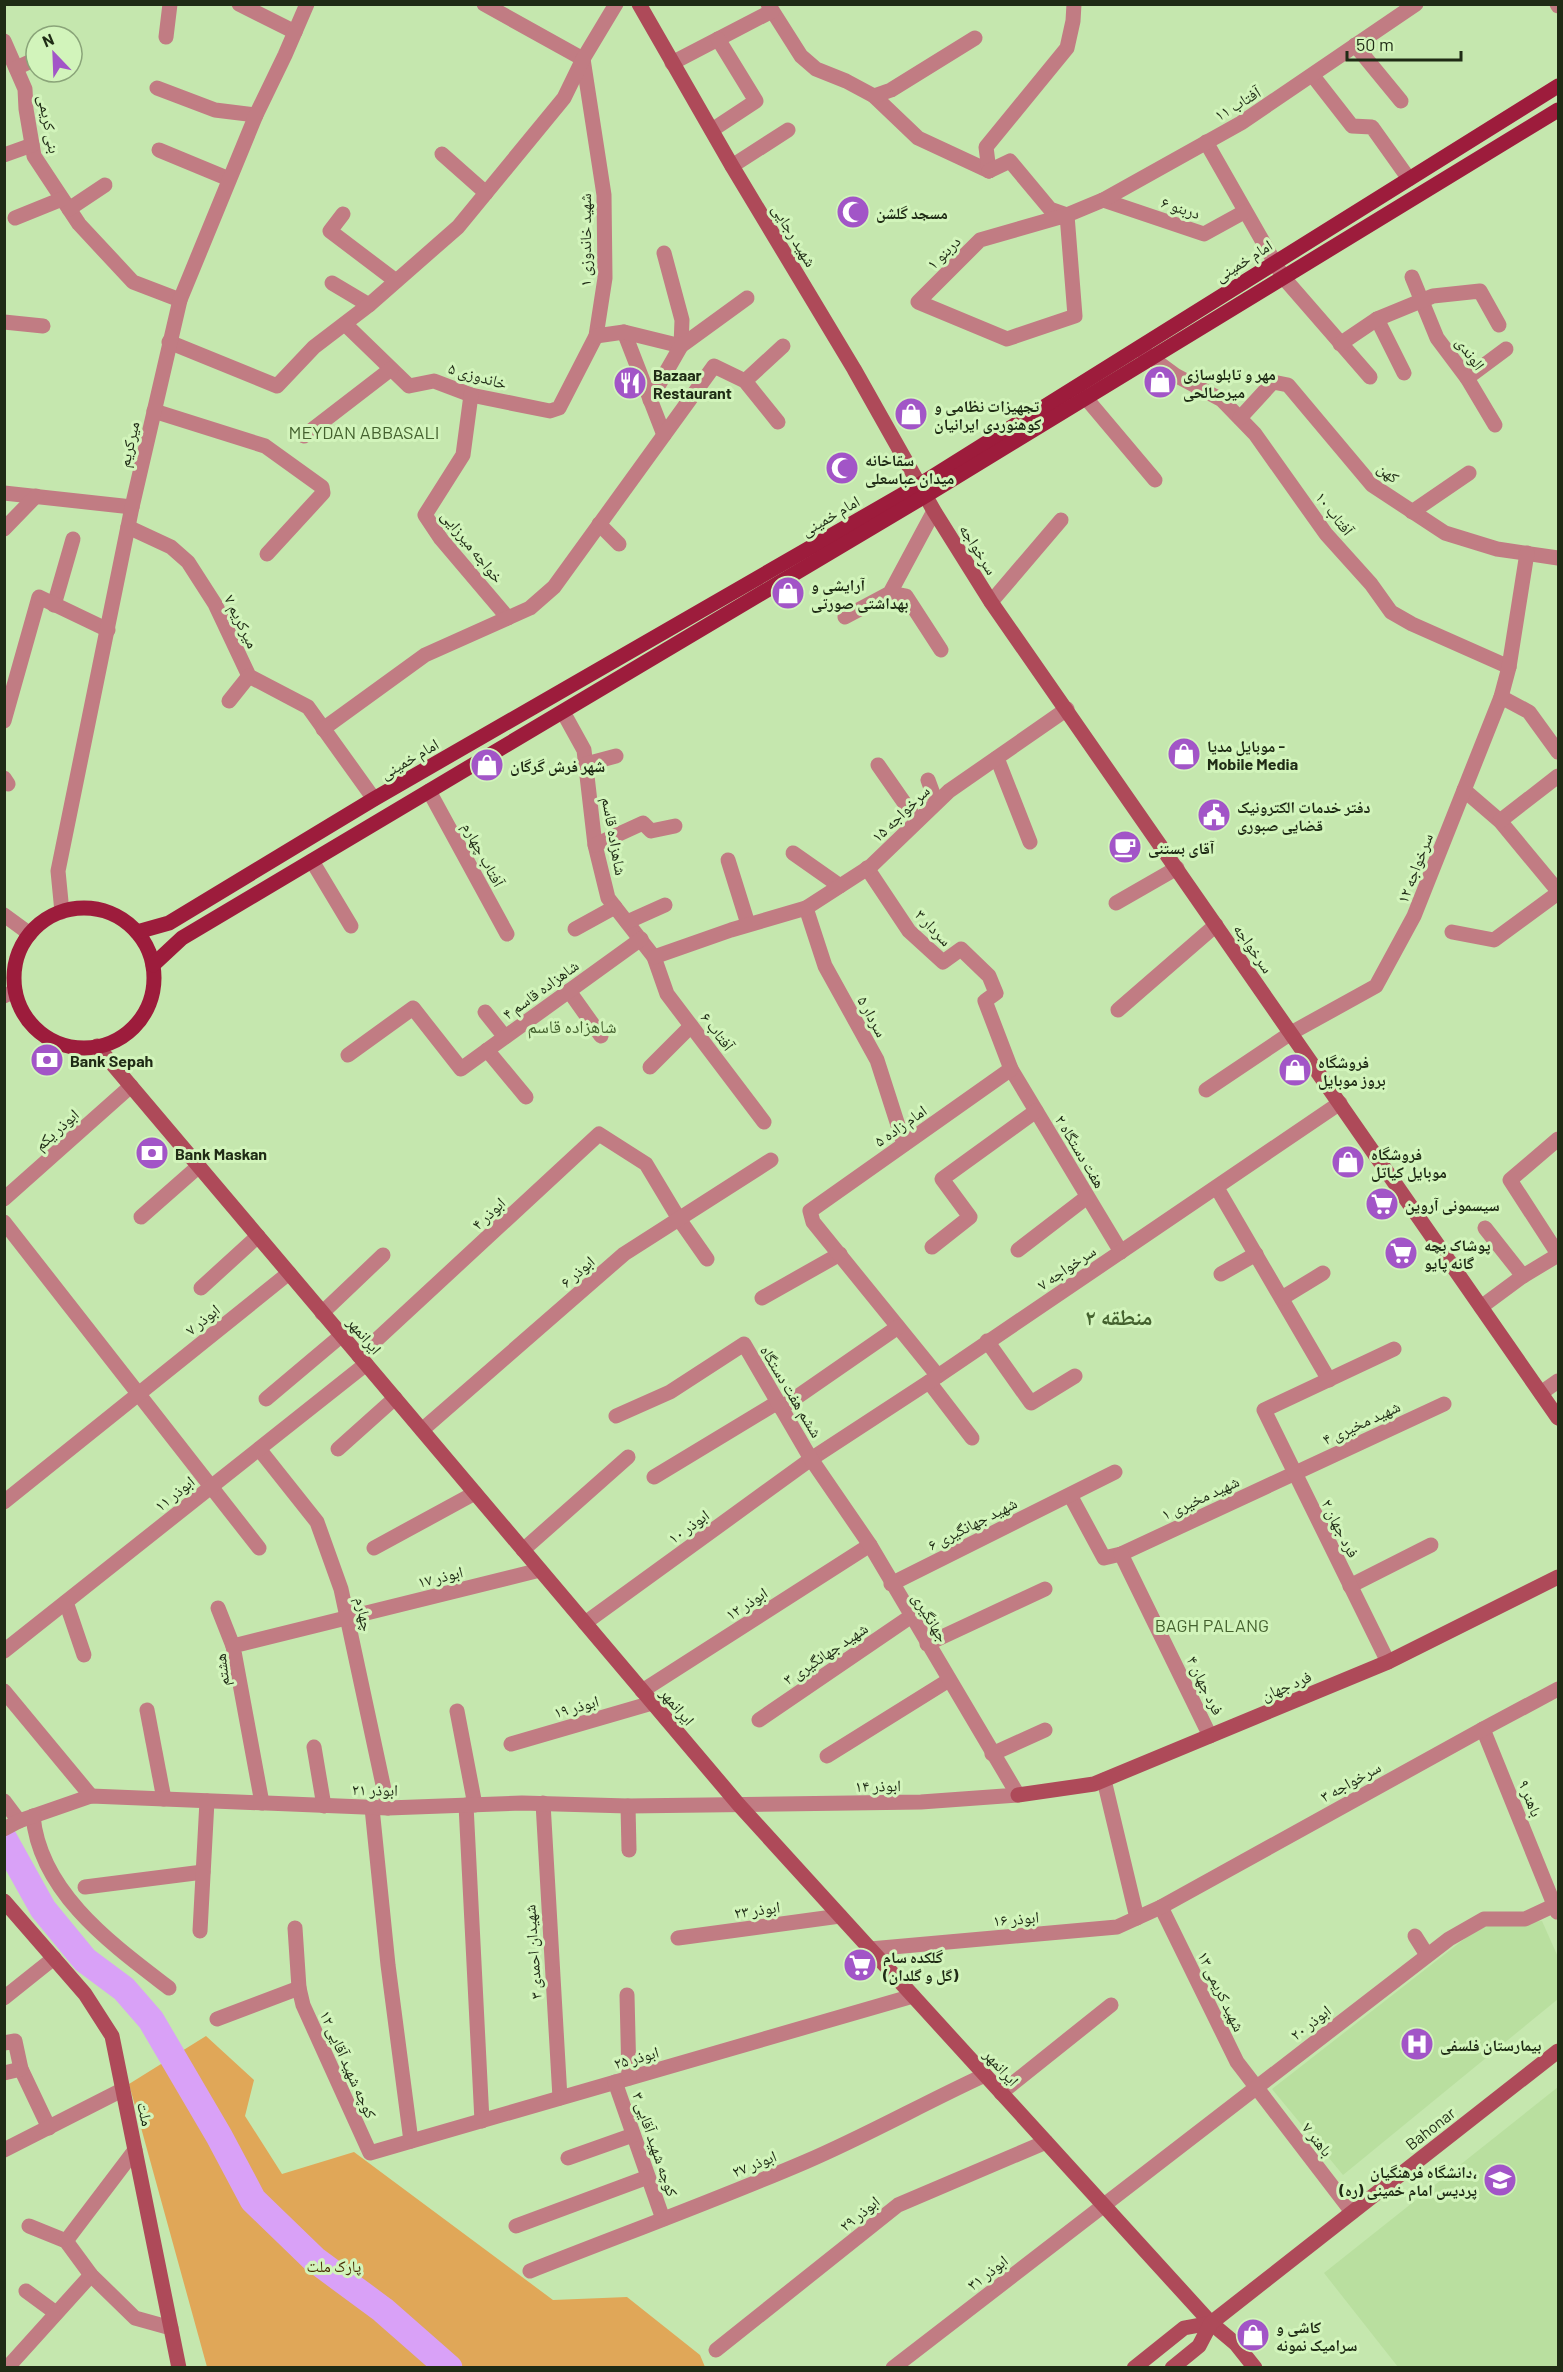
<svg xmlns="http://www.w3.org/2000/svg" width="1563" height="2372" font-family="Barlow,'Noto Naskh Arabic',sans-serif">
<style>
.built{fill:#b9df9f}
.park{fill:#e0a758}
.lines{fill:none;stroke-linecap:round;stroke-linejoin:round}
.river{stroke:#d9a1f7;stroke-width:27}
.street{stroke:#c17c83;stroke-width:15}
.secondary{stroke:#ae4a59;stroke-width:15}
.primary{stroke:#9d1c3c;stroke-width:15}
.labels{text-anchor:middle;dominant-baseline:central;stroke-width:6;stroke-linejoin:round;paint-order:stroke}
.street-label{font-size:16px;fill:#1f2b15;stroke:#d2f4bb}
.poi-label{font-size:16px;font-weight:bold;fill:#1f2b15;stroke:#d2f4bb;text-anchor:start}
.park-label{font-size:16px;fill:#482e05;stroke:#d2f4bb}
.neighbourhood-label{font-size:18px;fill:#44612e;stroke:#d2f4bb}
.district-label{font-size:22px;font-weight:bold;fill:#44612e;stroke:#d2f4bb}
</style>
<rect width="100%" height="100%" fill="#c5e7ae"/>
<g class="built">
<polygon points="1542,1921 1558,1957 1558,1999 1343,2175 1272,2089 1481,1926"/>
<polygon points="1558,2087 1558,2367 1398,2367 1324,2273"/>
</g>
<polygon class="park" points="206,2036 254,2080 245,2116 282,2174 354,2152 553,2300 627,2297 700,2355 705,2367 207,2367 129,2084"/>
<g class="lines">
<polyline class="river" points="4,1839 43,1909 85,1960 124,1989 151,2020 219,2136 253,2200 314,2259 383,2310 449,2368"/>
<g class="street">
<polyline points="239,4 295,32"/>
<polyline points="484,4 583,59"/>
<polyline points="768,4 801,56 816,69 846,81 874,96 918,138 989,171"/>
<polyline points="1557,4 1558,6"/>
<polyline points="166,37 170,4"/>
<polyline points="4,41 25,89 26,109 34,156 79,224 133,282 180,300"/>
<polyline points="1355,45 1401,101"/>
<polyline points="672,63 772,11"/>
<polyline points="16,68 36,59"/>
<polyline points="1313,76 1352,126 1372,127 1409,179"/>
<polyline points="157,88 215,110 256,115"/>
<polyline points="874,96 891,90 975,38"/>
<polyline points="712,130 756,101 718,39"/>
<polyline points="1206,142 1283,277 1370,377"/>
<polyline points="159,150 229,179"/>
<polyline points="442,154 486,193"/>
<polyline points="4,155 32,145"/>
<polyline points="732,166 788,130"/>
<polyline points="989,171 986,147 1067,48 1073,21 1074,4"/>
<polyline points="989,171 1010,161 1050,209 1067,215"/>
<polyline points="1103,200 1204,234 1244,212"/>
<polyline points="69,209 105,185"/>
<polyline points="343,214 330,231 396,281"/>
<polyline points="1067,215 1075,316 1007,339 918,302 980,240 1067,215 1103,200 1241,123 1416,4"/>
<polyline points="15,218 62,199"/>
<polyline points="664,253 682,320 681,346"/>
<polyline points="1412,277 1437,338 1467,378 1495,425"/>
<polyline points="332,283 369,305"/>
<polyline points="1377,319 1404,373"/>
<polyline points="4,322 43,326"/>
<polyline points="345,324 409,386 434,381 471,395 550,411 559,408 596,336 605,278 604,195 583,59"/>
<polyline points="624,332 664,435"/>
<polyline points="596,336 624,332 681,346"/>
<polyline points="169,342 277,386 314,347 369,305 458,227 564,98 583,59 616,4"/>
<polyline points="1340,344 1377,319 1433,296 1480,291 1499,325"/>
<polyline points="1141,350 1175,375 1222,400 1255,434 1326,534 1371,584 1391,612 1412,624 1509,667"/>
<polyline points="1467,378 1506,349"/>
<polyline points="745,381 783,346"/>
<polyline points="471,395 463,455 425,515 441,539 508,618"/>
<polyline points="1085,397 1155,480"/>
<polyline points="650,400 681,346 747,298"/>
<polyline points="154,411 265,446 322,487 323,493 267,554"/>
<polyline points="1240,418 1273,382 1288,385 1372,485 1445,533 1497,549 1558,558"/>
<polyline points="304,436 391,369"/>
<polyline points="4,493 132,507"/>
<polyline points="1412,512 1469,473"/>
<polyline points="599,524 619,544"/>
<polyline points="128,527 171,547 188,562 215,604 249,676 308,707 374,799"/>
<polyline points="4,529 36,496"/>
<polyline points="890,593 906,596 941,650"/>
<polyline points="991,602 1061,520"/>
<polyline points="54,605 73,539"/>
<polyline points="845,617 890,593 934,511"/>
<polyline points="1501,697 1529,712 1558,752"/>
<polyline points="229,701 249,676"/>
<polyline points="563,712 584,750 595,845 608,898 654,957 667,994 764,1122"/>
<polyline points="4,721 39,597 108,630"/>
<polyline points="323,729 425,655 530,608 554,587 714,366 745,381 778,422"/>
<polyline points="997,758 1030,842"/>
<polyline points="586,764 616,756"/>
<polyline points="878,765 917,821"/>
<polyline points="4,778 8,784"/>
<polyline points="928,780 936,802"/>
<polyline points="1464,790 1500,821 1558,891"/>
<polyline points="429,791 507,934"/>
<polyline points="1500,821 1558,776"/>
<polyline points="595,845 643,823 651,831 675,826"/>
<polyline points="793,853 840,886"/>
<polyline points="728,860 748,924"/>
<polyline points="312,861 351,926"/>
<polyline points="867,868 909,931 943,962 961,949 989,976 996,993 985,1001 1011,1069 1121,1252"/>
<polyline points="1116,903 1177,868"/>
<polyline points="806,908 825,966 877,1060 904,1144"/>
<polyline points="62,912 58,871 132,507 180,300 256,115 285,55 307,4"/>
<polyline points="4,915 30,934"/>
<polyline points="627,922 665,905"/>
<polyline points="575,929 615,907"/>
<polyline points="1452,932 1494,940 1558,893"/>
<polyline points="654,957 731,930 806,908 871,866 949,791 1067,709"/>
<polyline points="569,991 601,1036"/>
<polyline points="4,996 15,991"/>
<polyline points="1118,1010 1216,925"/>
<polyline points="485,1012 505,1037"/>
<polyline points="487,1050 526,1097"/>
<polyline points="348,1055 413,1008 461,1069 641,939"/>
<polyline points="650,1067 691,1026"/>
<polyline points="1206,1090 1291,1033 1376,986 1414,916 1501,697 1509,667 1527,553"/>
<polyline points="1558,1139 1510,1180 1558,1254"/>
<polyline points="1217,1188 1329,1380"/>
<polyline points="4,1199 131,1086"/>
<polyline points="141,1217 199,1166"/>
<polyline points="4,1222 259,1548"/>
<polyline points="1485,1228 1523,1276"/>
<polyline points="932,1247 970,1217 942,1179 1036,1111"/>
<polyline points="1018,1250 1087,1197"/>
<polyline points="1221,1274 1256,1254"/>
<polyline points="201,1288 258,1236"/>
<polyline points="762,1298 840,1254"/>
<polyline points="1282,1298 1323,1273"/>
<polyline points="1481,1307 1523,1276 1558,1255"/>
<polyline points="322,1313 383,1255"/>
<polyline points="987,1341 1031,1403 1075,1376"/>
<polyline points="359,1356 599,1134 646,1164 679,1219 707,1259"/>
<polyline points="938,1376 813,1222 810,1211 1011,1069"/>
<polyline points="929,1382 972,1438"/>
<polyline points="1541,1393 1558,1381"/>
<polyline points="266,1399 342,1335"/>
<polyline points="781,1408 898,1327"/>
<polyline points="422,1430 624,1254 771,1160"/>
<polyline points="259,1449 317,1522 341,1589 388,1808"/>
<polyline points="338,1449 395,1398"/>
<polyline points="654,1477 778,1402"/>
<polyline points="1070,1495 1104,1558 1121,1554 1444,1404"/>
<polyline points="4,1502 289,1273"/>
<polyline points="374,1548 475,1493"/>
<polyline points="523,1550 628,1457"/>
<polyline points="1121,1554 1210,1736"/>
<polyline points="891,1584 1115,1472"/>
<polyline points="1350,1586 1431,1545"/>
<polyline points="66,1602 84,1655"/>
<polyline points="218,1608 233,1646"/>
<polyline points="585,1623 811,1459 938,1376 1340,1103"/>
<polyline points="927,1644 1045,1589"/>
<polyline points="4,1651 366,1364"/>
<polyline points="1388,1662 1264,1410 1394,1349"/>
<polyline points="4,1691 91,1796"/>
<polyline points="642,1691 870,1545"/>
<polyline points="147,1710 164,1799"/>
<polyline points="457,1711 475,1805"/>
<polyline points="759,1720 910,1617"/>
<polyline points="1483,1729 1557,1912"/>
<polyline points="511,1744 652,1703"/>
<polyline points="314,1747 324,1806"/>
<polyline points="992,1754 1045,1730"/>
<polyline points="827,1756 949,1680"/>
<polyline points="1104,1780 1137,1918"/>
<polyline points="4,1801 19,1821"/>
<polyline points="262,1803 233,1646 540,1570"/>
<polyline points="543,1803 560,2098"/>
<polyline points="466,1805 482,2121"/>
<polyline points="628,1806 629,1850"/>
<polyline points="372,1808 388,1965 411,2141"/>
<path d="M33,1816C40,1893 113,1945 169,1988"/>
<polyline points="4,1829 19,1821 91,1796 388,1808 522,1803 628,1806 921,1802 1018,1795 870,1545 811,1459 744,1344 670,1392 616,1416"/>
<polyline points="85,1887 203,1872"/>
<polyline points="1161,1907 1237,2062 1352,2212"/>
<polyline points="295,1928 299,1988 303,2005 370,2153 913,1996"/>
<polyline points="200,1931 207,1801"/>
<polyline points="1415,1936 1427,1955"/>
<polyline points="678,1938 840,1916"/>
<polyline points="870,1949 1117,1927 1161,1907 1483,1729 1558,1689"/>
<polyline points="627,1995 629,2078"/>
<polyline points="4,1998 54,1958"/>
<polyline points="217,2019 299,1988"/>
<polyline points="4,2043 15,2041 21,2069 49,2128"/>
<polyline points="4,2073 21,2069"/>
<polyline points="615,2082 663,2219"/>
<polyline points="1001,2093 1111,2005"/>
<polyline points="4,2150 122,2090"/>
<polyline points="568,2158 633,2135"/>
<polyline points="29,2226 66,2241 91,2275 135,2318 171,2328"/>
<polyline points="516,2226 648,2177"/>
<polyline points="66,2241 135,2150"/>
<path d="M530,2271C621,2235 714,2201 805,2162C866,2136 924,2103 985,2075"/>
<polyline points="26,2291 56,2313"/>
<polyline points="716,2350 898,2205 1046,2142"/>
<polyline points="7,2368 91,2275"/>
<polyline points="893,2368 1449,1939 1484,1919 1525,1919 1555,1905"/>
</g>
<g class="secondary">
<polyline points="639,4 732,166 854,369 934,511 991,602 1558,1418"/>
<polyline points="97,1046 739,1805 1211,2323 1236,2344 1255,2368"/>
<polyline points="1018,1795 1094,1784 1388,1662 1558,1577"/>
<polyline points="4,1901 85,1994 112,2036 179,2368"/>
<polyline points="1134,2368 1184,2328 1211,2323"/>
<polyline points="1172,2368 1199,2346 1211,2323 1558,2051"/>
</g>
<g class="primary">
<circle cx="84" cy="978" r="70"/>
<polyline points="137,932 169,923 374,799 919,485 1558,86"/>
<polyline points="153,965 182,938 925,496 1558,110"/>
</g>
</g>
<defs>
<g id="mosque-disc" transform="scale(1.725)"><circle r="9.5" fill="#a255c7" stroke="#d2f4bb"/><path d="M3.5-4.9A6 6 0 1 0 3.5 4.9A5 5 0 1 1 3.5-4.9Z" fill="#fff"/></g>
<g id="shop-disc" transform="scale(1.725)"><circle r="9.5" fill="#a255c7" stroke="#d2f4bb"/><path d="M-5-2.5h2.3a2.7 3.5 0 0 1 5.4 0H5L5.5 6h-11ZM-1.5-2.5h3a1.5 2.3 0 0 0-3 0Z" fill="#fff"/></g>
<g id="restaurant-disc" transform="scale(1.725)"><circle r="9.5" fill="#a255c7" stroke="#d2f4bb"/><path d="M-5-6h1v4h1v-4h1v4h1v-4h1v5L-1.5 .5V6h-2V.5L-5-1ZM5-6V6H3V1.5H1.5Q1.5-4 5-6Z" fill="#fff"/></g>
<g id="civic-disc" transform="scale(1.725)"><circle r="9.5" fill="#a255c7" stroke="#d2f4bb"/><path d="M-.6-6.5H3V-4.5H.6V-3L4-1V1h2V6H-6V1h2V-1L-.6-3ZM-1.2 2.5V6h2.4V2.5Z" fill="#fff"/></g>
<g id="cafe-disc" transform="scale(1.725)"><circle r="9.5" fill="#a255c7" stroke="#d2f4bb"/><path d="M-5.5-4.5H6V0H3Q3 3.5 0 3.5H-2.5Q-5.5 3.5-5.5 0ZM3-3.2v2h1.7v-2ZM-6 4.5H4V6H-6Z" fill="#fff"/></g>
<g id="bank-disc" transform="scale(1.725)"><circle r="9.5" fill="#a255c7" stroke="#d2f4bb"/><path d="M-6-4H6V4H-6ZM0-2.3a2.3 2.3 0 1 0 0 4.6a2.3 2.3 0 1 0 0-4.6Z" fill="#fff"/></g>
<g id="supermarket-disc" transform="scale(1.725)"><circle r="9.5" fill="#a255c7" stroke="#d2f4bb"/><path d="M-6-5.5h2.5l.6 2H6L4.5 2H-2.5L-4.4-4H-6ZM-1.5 3.2a1.3 1.3 0 1 0 .1 0ZM3 3.2a1.3 1.3 0 1 0 .1 0Z" fill="#fff"/></g>
<g id="hospital-disc" transform="scale(1.725)"><circle r="9.5" fill="#a255c7" stroke="#d2f4bb"/><path d="M-5-5h3v3.5h4V-5h3V5h-3V1.5h-4V5h-3Z" fill="#fff"/></g>
<g id="university-disc" transform="scale(1.725)"><circle r="9.5" fill="#a255c7" stroke="#d2f4bb"/><path d="M0-5L7-2L0 1L-7-2ZM-4 1L0 2.5L4 1V4Q0 6-4 4Z" fill="#fff"/></g>
</defs>
<g fill-rule="evenodd">
<use href="#mosque-disc" x="853" y="212"/>
<use href="#shop-disc" x="1160" y="382"/>
<use href="#restaurant-disc" x="630" y="383"/>
<use href="#shop-disc" x="911" y="414"/>
<use href="#mosque-disc" x="842" y="468"/>
<use href="#shop-disc" x="788" y="593"/>
<use href="#shop-disc" x="1184" y="754"/>
<use href="#shop-disc" x="487" y="765"/>
<use href="#civic-disc" x="1214" y="815"/>
<use href="#cafe-disc" x="1125" y="847"/>
<use href="#bank-disc" x="47" y="1060"/>
<use href="#shop-disc" x="1295" y="1070"/>
<use href="#bank-disc" x="152" y="1153"/>
<use href="#shop-disc" x="1348" y="1162"/>
<use href="#supermarket-disc" x="1382" y="1204"/>
<use href="#supermarket-disc" x="1401" y="1253"/>
<use href="#supermarket-disc" x="860" y="1965"/>
<use href="#hospital-disc" x="1417" y="2044"/>
<use href="#university-disc" x="1500" y="2180"/>
<use href="#shop-disc" x="1253" y="2335"/>
</g>
<g class="labels">
<g class="street-label">
<text transform="translate(1237 103) rotate(-31)">آفتاب ۱۱</text>
<text transform="translate(50 124) rotate(79)">بنی کریمی</text>
<text transform="translate(1181 207) rotate(18)">۶ دربنو</text>
<text transform="translate(795 235) rotate(59)">شهید رجایی</text>
<text transform="translate(584 240) rotate(-90)">۱ شهید خاندوزی</text>
<text transform="translate(943 252) rotate(-45)">دربنو ۱</text>
<text transform="translate(1243 260) rotate(-32)">امام خمینی</text>
<text transform="translate(1471 353) rotate(54)">الوندی</text>
<text transform="translate(478 375) rotate(16)">خاندوزی ۵</text>
<text transform="translate(128 444) rotate(-77)">میرکریم</text>
<text transform="translate(1389 472) rotate(40)">کهن</text>
<text transform="translate(1335 513) rotate(52)">۱۰ آفتاب</text>
<text transform="translate(830 515) rotate(-30)">امام خمینی</text>
<text transform="translate(473 546) rotate(51)">خواجه میرزایی</text>
<text transform="translate(979 549) rotate(58)">سرخواجه</text>
<text transform="translate(242 621) rotate(64)">۷ میرکریم</text>
<text transform="translate(409 758) rotate(-30)">امام خمینی</text>
<text transform="translate(900 813) rotate(-44)">سرخواجه ۱۵</text>
<text transform="translate(615 836) rotate(80)">شاهزاده قاسم</text>
<text transform="translate(484 854) rotate(62)">آفتاب چهارم</text>
<text transform="translate(1414 868) rotate(-69)">۱۲ سرخواجه</text>
<text transform="translate(934 927) rotate(46)">۳ سردار</text>
<text transform="translate(1254 948) rotate(55)">سرخواجه</text>
<text transform="translate(540 989) rotate(-36)">شاهزاده قاسم ۴</text>
<text transform="translate(873 1016) rotate(61)">۵ سردار</text>
<text transform="translate(718 1031) rotate(53)">آفتاب ۶</text>
<text transform="translate(900 1125) rotate(-35)">۵ امام زاده</text>
<text transform="translate(56 1129) rotate(-42)">ابوذر یکم</text>
<text transform="translate(1081 1151) rotate(59)">هفت دستگاه ۲</text>
<text transform="translate(488 1213) rotate(-43)">ابوذر ۴</text>
<text transform="translate(1066 1267) rotate(-34)">سرخواجه ۷</text>
<text transform="translate(577 1271) rotate(-41)">ابوذر ۶</text>
<text transform="translate(202 1319) rotate(-39)">۷ ابوذر</text>
<text transform="translate(365 1335) rotate(50)">ایرانمهر</text>
<text transform="translate(792 1391) rotate(59)">ششم هفت دستگاه</text>
<text transform="translate(1361 1422) rotate(-25)">۴ شهید مخیری</text>
<text transform="translate(174 1493) rotate(-39)">ابوذر ۱۱</text>
<text transform="translate(1200 1497) rotate(-25)">شهید مخیری ۱</text>
<text transform="translate(972 1523) rotate(-27)">۶ شهید جهانگیری</text>
<text transform="translate(688 1526) rotate(-36)">ابوذر ۱۰</text>
<text transform="translate(1341 1528) rotate(63)">۲ فرد جهان</text>
<text transform="translate(440 1576) rotate(-14)">۱۷ ابوذر</text>
<text transform="translate(746 1603) rotate(-33)">ابوذر ۱۲</text>
<text transform="translate(365 1614) rotate(78)">چهارم</text>
<text transform="translate(931 1617) rotate(59)">جهانگیری</text>
<text transform="translate(825 1653) rotate(-34)">۳ شهید جهانگیری</text>
<text transform="translate(221 1670) rotate(-97)">هشتم</text>
<text transform="translate(1206 1685) rotate(64)">۴ فرد جهان</text>
<text transform="translate(1286 1685) rotate(-23)">فرد جهان</text>
<text transform="translate(576 1706) rotate(-16)">ابوذر ۱۹</text>
<text transform="translate(678 1706) rotate(50)">ایرانمهر</text>
<text transform="translate(1350 1781) rotate(-29)">سرخواجه ۳</text>
<text transform="translate(878 1785) rotate(-1)">۱۴ ابوذر</text>
<text transform="translate(375 1789) rotate(1)">۲۱ ابوذر</text>
<text transform="translate(1531 1798) rotate(68)">۹ باهنر</text>
<text transform="translate(757 1909) rotate(-8)">۲۳ ابوذر</text>
<text transform="translate(1016 1918) rotate(-5)">۱۶ ابوذر</text>
<text transform="translate(532 1952) rotate(-94)">شهیدان احمدی ۳</text>
<text transform="translate(1222 1991) rotate(64)">۱۳ شهید کریمی</text>
<text transform="translate(1310 2022) rotate(-38)">ابوذر ۲۰</text>
<text transform="translate(636 2057) rotate(-16)">ابوذر ۲۵</text>
<text transform="translate(349 2064) rotate(66)">کوچه شهید آقایی ۱۲</text>
<text transform="translate(1002 2067) rotate(48)">ایرانمهر</text>
<text transform="translate(146 2114) rotate(78)">ملت</text>
<text transform="translate(1430 2128) rotate(-38)">Bahonar</text>
<text transform="translate(1318 2139) rotate(52)">باهنر ۷</text>
<text transform="translate(656 2144) rotate(71)">کوچه شهید آقایی ۳</text>
<text transform="translate(754 2163) rotate(-22)">ابوذر ۲۷</text>
<text transform="translate(859 2213) rotate(-39)">ابوذر ۲۹</text>
<text transform="translate(987 2272) rotate(-38)">ابوذر ۳۱</text>
</g>
<g class="poi-label">
<text x="876" y="212">مسجد گلشن</text>
<text x="1183" y="373">مهر و تابلوسازی<tspan x="1183" dy="18">میرصالحی</tspan></text>
<text x="653" y="374">Bazaar<tspan x="653" dy="18">Restaurant</tspan></text>
<text x="934" y="405">تجهیزات نظامی و<tspan x="934" dy="18">کوهنوردی ایرانیان</tspan></text>
<text x="865" y="459">سقاخانه<tspan x="865" dy="18">میدان عباسعلی</tspan></text>
<text x="811" y="584">آرایشی و<tspan x="811" dy="18">بهداشتی صورتی</tspan></text>
<text x="1207" y="745">موبایل مدیا -<tspan x="1207" dy="18">Mobile Media</tspan></text>
<text x="510" y="765">شهر فرش گرگان</text>
<text x="1237" y="806">دفتر خدمات الکترونیک<tspan x="1237" dy="18">قضایی صبوری</tspan></text>
<text x="1148" y="847">آقای بستنی</text>
<text x="70" y="1060">Bank Sepah</text>
<text x="1318" y="1061">فروشگاه<tspan x="1318" dy="18">بروز موبایل</tspan></text>
<text x="175" y="1153">Bank Maskan</text>
<text x="1371" y="1153">فروشگاه<tspan x="1371" dy="18">موبایل کیاتل</tspan></text>
<text x="1405" y="1204">سیسمونی آروین</text>
<text x="1424" y="1244">پوشاک بچه<tspan x="1424" dy="18">گانه پایو</tspan></text>
<text x="883" y="1956">گلکده سام<tspan x="883" dy="18">(گل و گلدان)</tspan></text>
<text x="1440" y="2044">بیمارستان فلسفی</text>
<text x="1477" y="2171" text-anchor="end">دانشگاه فرهنگیان،<tspan x="1477" dy="18">پردیس امام خمینی (ره)</tspan></text>
<text x="1276" y="2326">کاشی و<tspan x="1276" dy="18">سرامیک نمونه</tspan></text>
</g>
<g class="park-label">
<text x="334" y="2265">پارک ملت</text>
</g>
<g class="neighbourhood-label">
<text x="364" y="432">MEYDAN ABBASALI</text>
<text x="572" y="1026">شاهزاده قاسم</text>
<text x="1212" y="1625">BAGH PALANG</text>
</g>
<g class="district-label">
<text x="1119" y="1316">منطقه ۲</text>
</g>
</g>
<rect width="1563" height="2372" fill="none" stroke="#1f2b15" stroke-width="12"/>
<g transform="translate(54 54) rotate(337)"><circle r="28" fill="#d2f4bb" stroke="#8aa479" stroke-width="1.5"/>
<path d="M0-4.5L10 22L0 15L-10 22Z" fill="#a255c7"/>
<text y="-9" font-size="16" font-weight="bold" text-anchor="middle" fill="#1f2b15">N</text>
</g>
<path d="M1347 51v9h114v-9" fill="none" stroke="#1f2b15" stroke-width="3"/>
<text x="1356" y="51" font-size="18" fill="#1f2b15" stroke="#d2f4bb" stroke-width="4.5" paint-order="stroke">50 m</text>
</svg>
